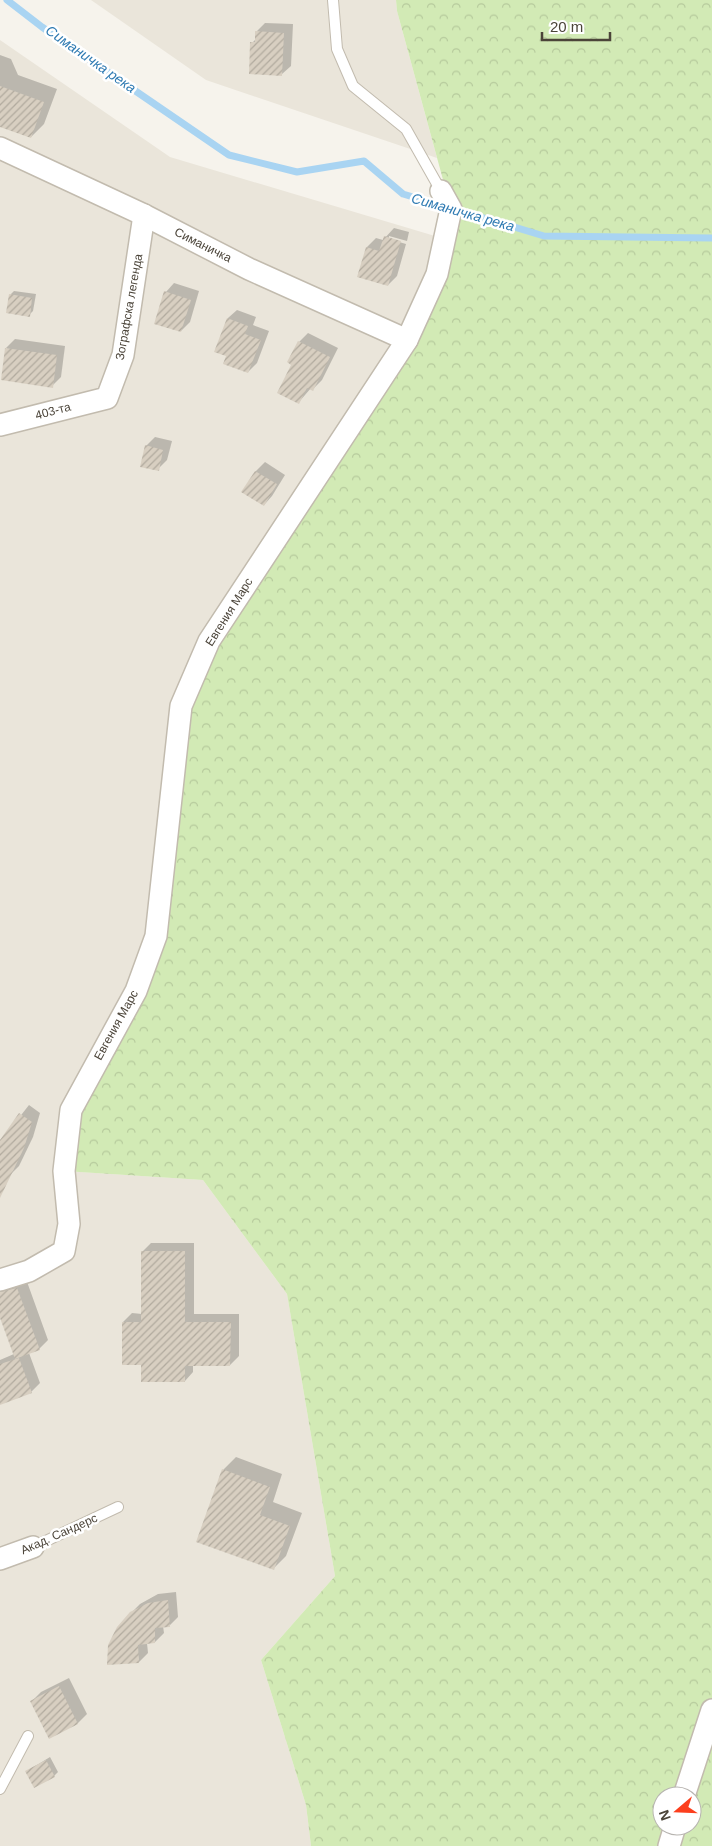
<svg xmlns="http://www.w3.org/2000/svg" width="712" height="1846" font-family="Helvetica,sans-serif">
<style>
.residential{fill:#eae5da}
.forest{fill:url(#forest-crowns);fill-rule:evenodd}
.shadow{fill:#0003}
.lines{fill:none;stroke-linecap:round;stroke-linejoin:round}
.stream{stroke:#a9d4f2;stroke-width:7}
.building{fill:url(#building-hatch)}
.lane-casing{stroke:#c2bbae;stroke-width:12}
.street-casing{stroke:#c2bbae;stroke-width:24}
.lane{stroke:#fff;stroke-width:10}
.street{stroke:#fff;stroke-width:21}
.labels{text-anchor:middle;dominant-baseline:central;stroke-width:5;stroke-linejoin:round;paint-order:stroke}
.street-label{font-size:12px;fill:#4b4439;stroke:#fff}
.water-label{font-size:14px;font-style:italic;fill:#2e7ab2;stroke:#fff}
</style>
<defs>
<pattern id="forest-crowns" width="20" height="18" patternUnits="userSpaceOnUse" patternTransform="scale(1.25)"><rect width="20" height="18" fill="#d2eab5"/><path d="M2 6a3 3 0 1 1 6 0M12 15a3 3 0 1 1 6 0" fill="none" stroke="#b6ca9c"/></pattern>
<pattern id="building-hatch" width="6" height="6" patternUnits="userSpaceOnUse" patternTransform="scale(1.25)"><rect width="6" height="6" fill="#d8cfc1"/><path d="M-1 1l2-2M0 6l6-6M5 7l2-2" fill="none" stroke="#b1aa9e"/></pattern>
</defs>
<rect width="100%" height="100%" fill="#f6f3ec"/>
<g class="residential">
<polygon points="91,0 396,0 397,11 437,158 206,80"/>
<polygon points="0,40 170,157 445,239 156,936 65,1171 203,1180 287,1294 335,1576 261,1660 306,1805 311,1846 0,1846"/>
</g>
<path class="forest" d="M396,0H712V1846H311L306,1805L261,1660L335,1576L287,1294L203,1180L64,1171L71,1110L156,936L181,706L407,340L451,209L397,11ZM662,1796H692V1826H662Z"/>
<g class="shadow">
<polygon points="265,23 293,24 291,66 282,74 252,43 256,39 256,32"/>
<polygon points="0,55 11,59 18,75 57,89 44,124 31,137 0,126"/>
<polygon points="394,228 409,232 407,241 389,236 389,239 406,244 397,276 388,285 367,247 376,238 383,240"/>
<polygon points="174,283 199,291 190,322 181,331 166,292"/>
<polygon points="14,291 36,294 33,311 29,315 10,295"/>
<polygon points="237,310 256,317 253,325 269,331 257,363 248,372 228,356 228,318"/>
<polygon points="308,333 338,348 322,380 313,389 311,388 299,402 293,364 299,342"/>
<polygon points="15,339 65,346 61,377 52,386 6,348"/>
<polygon points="155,437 172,441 167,460 158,469 146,446"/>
<polygon points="265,462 285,475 272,496 264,505 243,492 256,471"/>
<polygon points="29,1105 40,1113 33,1137 19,1166 11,1174 0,1164 0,1142"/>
<polygon points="151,1243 194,1243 194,1314 239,1314 239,1356 230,1365 193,1364 193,1372 185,1381 142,1364 123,1322 132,1313 142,1314 142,1252"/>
<polygon points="26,1279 48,1340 39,1349 29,1353 40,1383 31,1392 0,1403 0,1360 14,1354 0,1315 0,1285"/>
<polygon points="236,1457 282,1474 273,1502 302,1513 286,1556 273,1569 223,1470"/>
<polygon points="176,1592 178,1617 169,1626 163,1626 164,1633 155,1642 147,1643 148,1653 139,1662 131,1613 140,1604 158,1594"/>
<polygon points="69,1678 87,1714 78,1723 50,1737 32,1701 41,1692"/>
<polygon points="50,1757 58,1772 54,1776 27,1771"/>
</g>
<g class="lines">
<g class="stream">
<polyline points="7,0 42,27 229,155 297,172 364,161 403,194 443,206"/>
<polyline points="454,209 544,236 712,238"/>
</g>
</g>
<g class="building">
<polygon points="255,31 284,33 282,76 249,74 250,42 255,42"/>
<polygon points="0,86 44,102 31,138 0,127"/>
<polygon points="384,236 401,241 388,286 357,277 366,247 379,251"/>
<polygon points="164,291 191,300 181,332 154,324"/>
<polygon points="9,294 32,298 30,317 6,313"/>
<polygon points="227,318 248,326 245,334 261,340 248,373 223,364 226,356 214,352"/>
<polygon points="298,341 330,357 313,391 307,388 299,404 277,393 291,365 287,362"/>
<polygon points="5,348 57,355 53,388 1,380"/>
<polygon points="145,445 163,450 159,471 140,467"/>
<polygon points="255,471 277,484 264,506 241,492"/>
<polygon points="19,1113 32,1122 24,1148 0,1198 0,1140"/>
<polygon points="141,1251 185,1251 185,1322 231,1322 230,1366 185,1366 185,1382 141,1382 141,1365 122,1365 122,1322 141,1322"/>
<polygon points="17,1288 40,1350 15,1359 0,1318 0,1292"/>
<polygon points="19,1358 32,1393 0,1405 0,1364"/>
<polygon points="222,1469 270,1487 260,1515 290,1526 274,1570 196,1542"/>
<polygon points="168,1600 170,1627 155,1628 155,1643 138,1645 139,1663 107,1665 108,1645 117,1627 130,1612 148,1603"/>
<polygon points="59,1686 78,1724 49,1739 30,1701"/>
<polygon points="46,1760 55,1777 34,1788 25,1771"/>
</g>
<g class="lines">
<g class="lane-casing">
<g id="lane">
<polyline points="333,0 337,49 353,86 406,129 441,191"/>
<polyline points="33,1547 118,1507"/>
<polyline points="0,1789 28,1736"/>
</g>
</g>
<g class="street-casing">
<g id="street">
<polyline points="0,148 144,215 249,269 407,340"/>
<polyline points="0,425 107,398 123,355 144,215"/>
<polyline points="0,1280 29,1271 64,1251 69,1224 64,1171 71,1110 136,991 156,936 181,706 209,641 407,340 437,274 451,209 441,191"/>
<polyline points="0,1559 33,1547"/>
<polyline points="684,1796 712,1710"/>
<polyline points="669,1846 675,1826"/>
</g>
</g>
<use href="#lane" class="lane"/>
<use href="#street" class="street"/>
</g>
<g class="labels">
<g class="street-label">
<text transform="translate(203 245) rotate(27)">Симаничка</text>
<text transform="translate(129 307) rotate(-80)">Зографска легенда</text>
<text transform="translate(53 411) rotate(-15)">403-та</text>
<text transform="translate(229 612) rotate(-58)">Евгения Марс</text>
<text transform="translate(116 1025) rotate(-61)">Евгения Марс</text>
<text transform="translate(59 1534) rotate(-24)">Акад. Сандерс</text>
</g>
<g class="water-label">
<text transform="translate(91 59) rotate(35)">Симаничка река</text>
<text transform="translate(463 212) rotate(16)">Симаничка река</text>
</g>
</g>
<g transform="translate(677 1811) rotate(251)"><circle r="24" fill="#ffffff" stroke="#b7b4b0"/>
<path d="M0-4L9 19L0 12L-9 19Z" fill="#fc3f1d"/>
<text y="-8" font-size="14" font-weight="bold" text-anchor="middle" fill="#4b4439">N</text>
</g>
<path d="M542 32v8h68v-8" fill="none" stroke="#4b4439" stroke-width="2.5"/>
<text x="550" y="32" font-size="15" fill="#4b4439" stroke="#ffffff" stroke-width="4" paint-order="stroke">20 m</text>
</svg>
